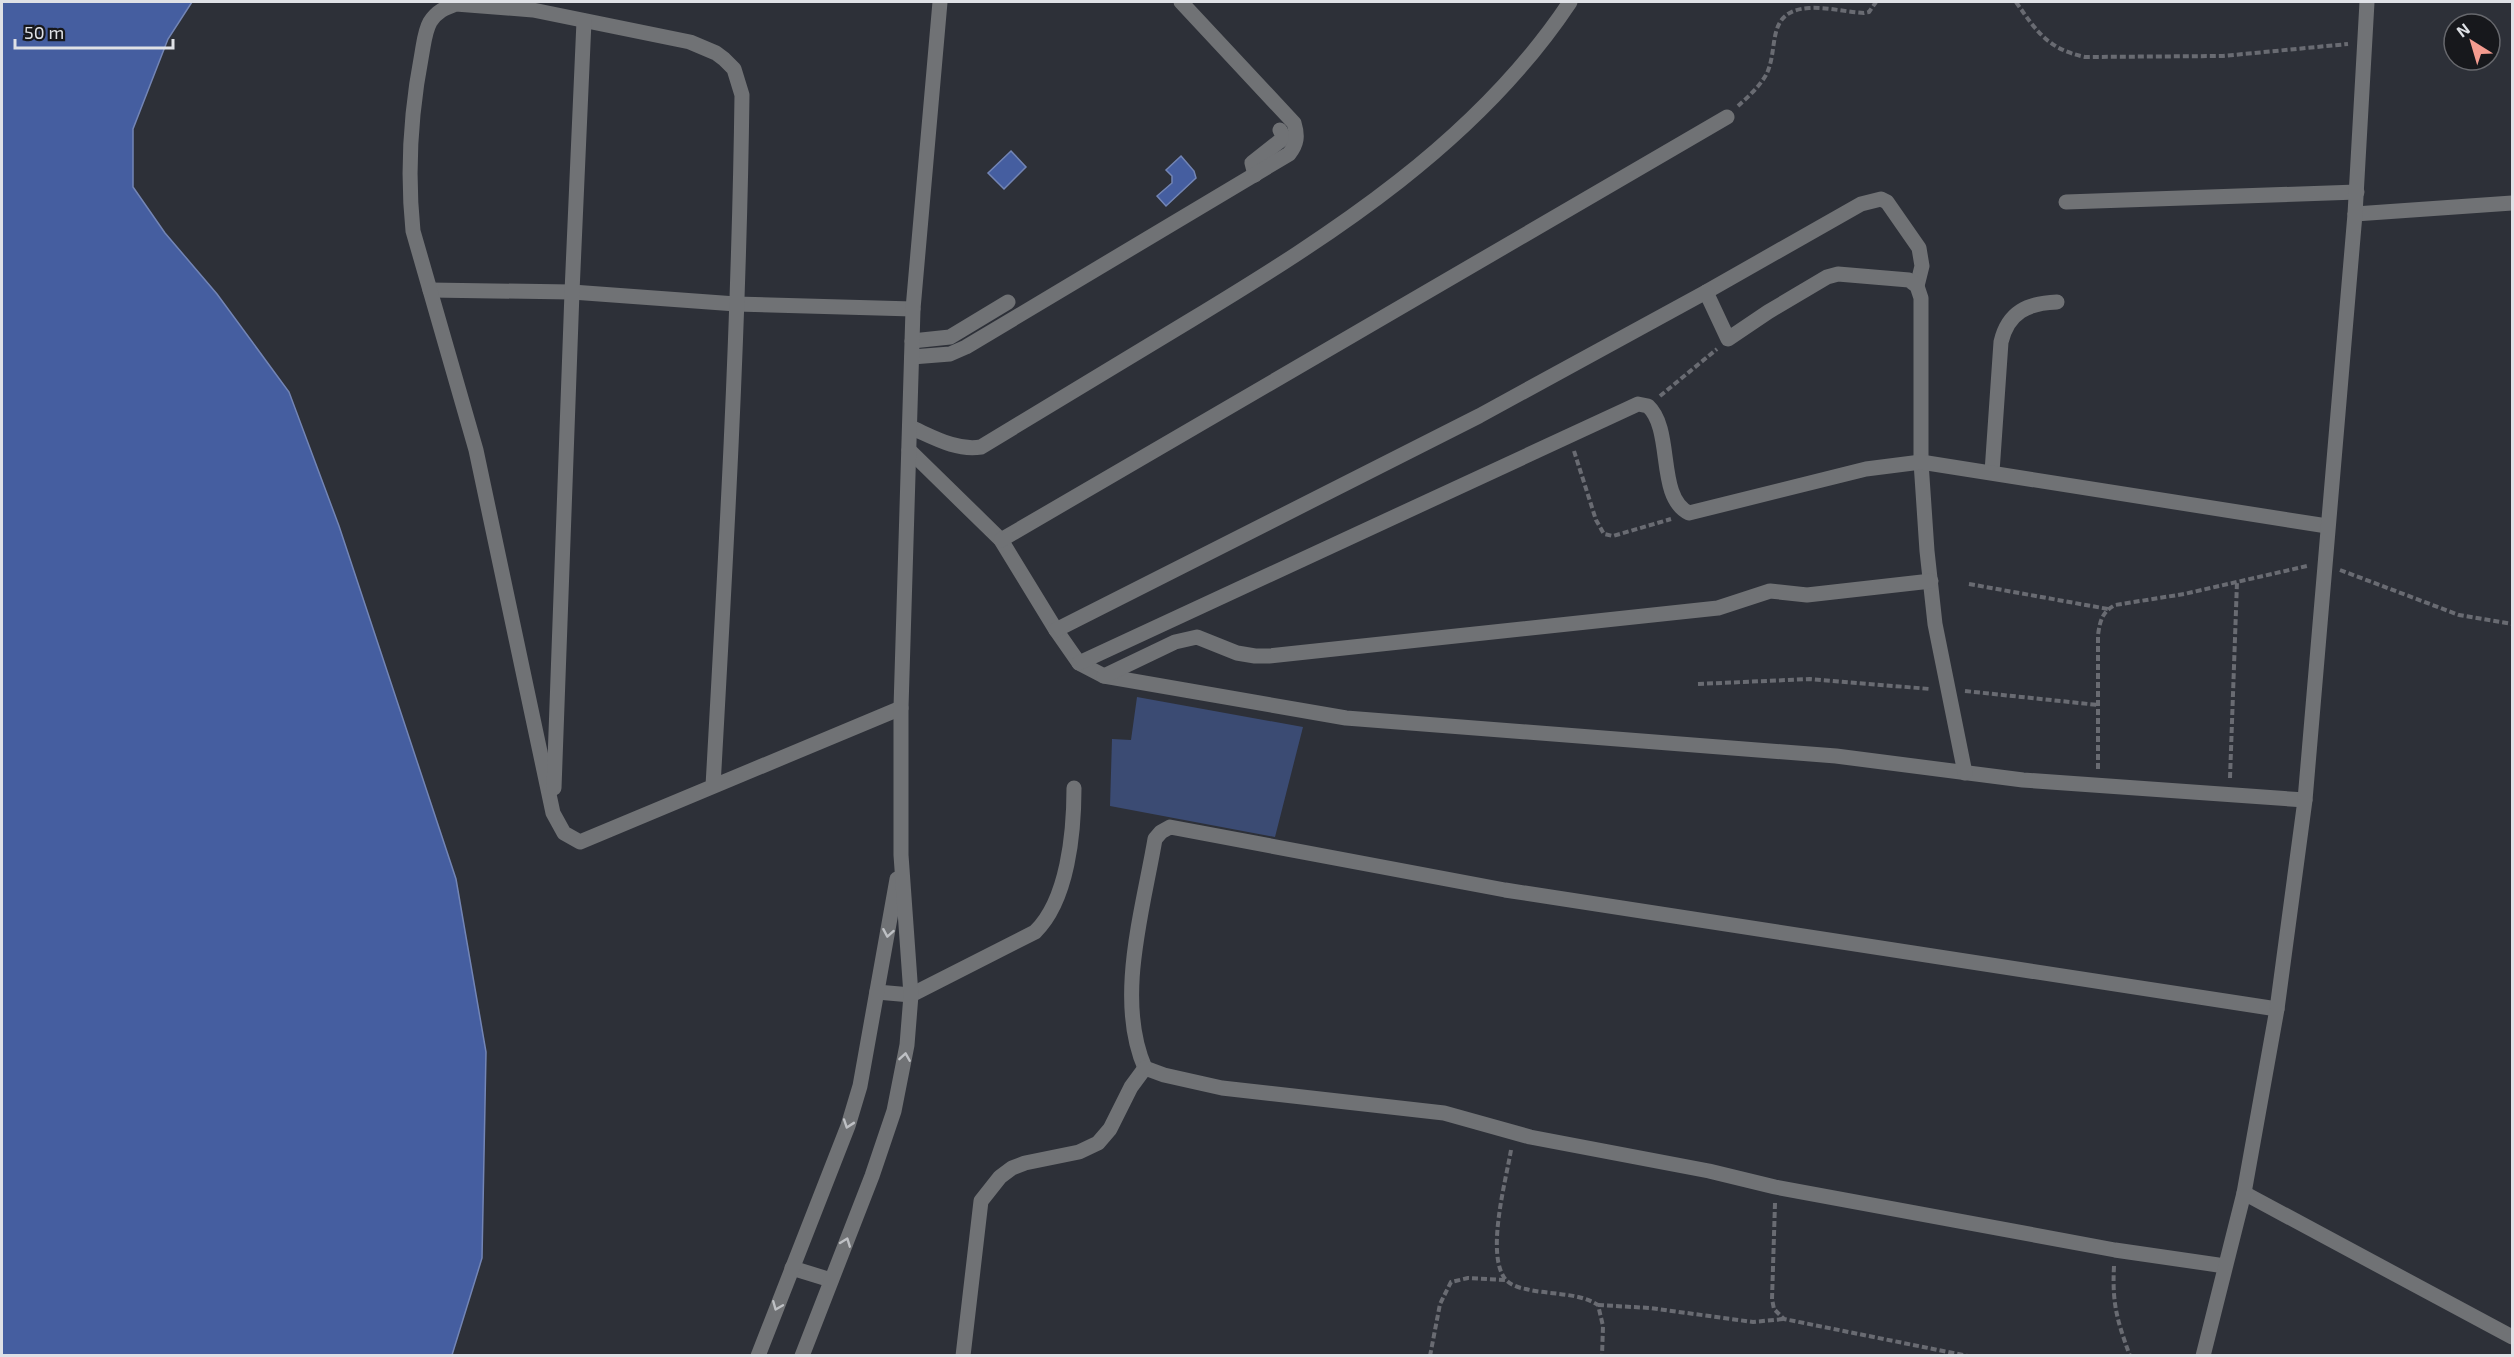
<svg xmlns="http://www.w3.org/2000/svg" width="2514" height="1357" font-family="'Exo 2',sans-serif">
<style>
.green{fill:#3b4b73}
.water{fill:#455ea0;stroke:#7385b5;stroke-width:1.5}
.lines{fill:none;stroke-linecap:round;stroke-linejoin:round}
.path{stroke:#696b72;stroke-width:4;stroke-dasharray:6 3;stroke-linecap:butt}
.minor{stroke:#707275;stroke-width:15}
.oneway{stroke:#bec0c4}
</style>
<rect width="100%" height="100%" fill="#2d3038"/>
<polygon class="green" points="1137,697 1303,727 1275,837 1110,806 1112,739 1131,740"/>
<g class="water">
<polygon points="2,2 192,2 168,39 133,129 133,187 165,233 217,294 289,392 339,526 456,879 486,1052 482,1258 452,1355 2,1355"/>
<polygon points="1011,151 1026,167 1004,189 988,173"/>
<polygon points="1181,156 1194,171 1196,178 1166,206 1157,196 1172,183 1172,176 1166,170"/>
</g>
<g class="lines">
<g class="path">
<path d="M2016,2C2037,32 2048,49 2085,57L2223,56L2348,44"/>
<path d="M1738,106C1748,97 1759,87 1766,75C1780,48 1764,11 1809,8C1827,7 1846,12 1864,13L1869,12L1876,2"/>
<polyline points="1660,396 1717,349"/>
<polyline points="1574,451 1596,520 1604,534 1613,536 1671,519"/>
<polyline points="2340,570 2459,615 2512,624"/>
<polyline points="1969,584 2108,609"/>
<polyline points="1698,684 1810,679 1930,689"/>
<polyline points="1965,691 2098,705"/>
<path d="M2098,769V635C2100,621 2102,612 2115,605L2184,594L2307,566"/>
<polyline points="2230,778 2237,582"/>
<path d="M1511,1150C1506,1180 1485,1256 1506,1280C1511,1285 1519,1288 1526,1289C1549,1295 1578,1292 1598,1305L1603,1326L1602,1356"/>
<polyline points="1775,1203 1772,1299 1774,1309 1784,1319 1968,1356"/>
<path d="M2114,1266C2112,1304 2117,1320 2130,1356"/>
<polyline points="1598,1305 1650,1308 1753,1322 1784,1319"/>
<polyline points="1430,1356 1440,1304 1451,1282 1468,1278 1505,1280"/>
</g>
<g class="minor">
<polyline points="1255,175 1252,163 1281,140 1283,136 1280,130"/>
<polyline points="2066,202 2357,192"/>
<polyline points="2355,214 2512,203"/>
<polyline points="430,290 572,292 736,304 913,309"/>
<polyline points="1706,292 1861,204 1881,199 1887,202 1919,248 1922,266 1917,286"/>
<polyline points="912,341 950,337 1008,302"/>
<path d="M912,357L950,354L966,347L1289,154C1297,144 1298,136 1294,123L1181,2"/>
<path d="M910,427C933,437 956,451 981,447C1051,404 1121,362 1191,320C1333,234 1477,142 1570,2"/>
<polyline points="909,450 1001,540 1056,630 1079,663 1104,676 1346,718 1836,756 2023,780 2305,800"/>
<path d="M1992,472L2001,342C2008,312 2028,303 2057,302"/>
<polyline points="1001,540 1727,117"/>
<polyline points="1056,630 1479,416 1706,292 1728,339 1768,312 1827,277 1838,274 1909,280 1917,286 1921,298 1921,462 1927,551 1935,624 1965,773"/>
<path d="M1079,663L1638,404L1648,406C1674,430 1656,497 1689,513L1866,469L1921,462L2327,526"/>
<polyline points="1104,676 1175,642 1197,637 1237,653 1255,656 1269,656 1718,608 1770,591 1807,595 1931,581"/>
<path d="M713,786C726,556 739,326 742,95L734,69L724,59L716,53L690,42L533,10L456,4C445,8 437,11 430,22C425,31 424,42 422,53C411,110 407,173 413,231L476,450L553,813L564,833L580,842L901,708"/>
<polyline points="554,788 572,292 584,21"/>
<path d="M877,992L911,995L1035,932C1068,900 1074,832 1074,788"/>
<path d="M1145,1068C1115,1000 1143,910 1155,839L1161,832L1170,827L1505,890L2277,1009"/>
<polyline points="2244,1193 2512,1337"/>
<polyline points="792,1268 831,1280"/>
<polyline points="758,1356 848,1126 860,1086 897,879"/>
<polyline points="802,1356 872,1176 894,1111 907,1045 911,995 901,855 901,708 913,309 940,2"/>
<polyline points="963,1356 981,1201 1000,1177 1012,1168 1025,1163 1079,1152 1098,1143 1110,1129 1131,1087 1145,1068 1164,1075 1222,1088 1444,1113 1530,1137 1709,1171 1775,1187 2115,1250 2225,1266"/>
<polyline points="2203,1356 2244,1193 2277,1009 2305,800 2355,214 2367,2"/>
</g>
</g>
<defs><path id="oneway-chevron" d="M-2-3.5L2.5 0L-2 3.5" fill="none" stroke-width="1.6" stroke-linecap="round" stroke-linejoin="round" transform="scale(1.5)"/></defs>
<g class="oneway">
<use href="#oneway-chevron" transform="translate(888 933) rotate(100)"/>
<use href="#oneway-chevron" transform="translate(905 1057) rotate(-81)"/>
<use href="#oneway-chevron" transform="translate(848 1124) rotate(109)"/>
<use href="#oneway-chevron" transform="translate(846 1242) rotate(-69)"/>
<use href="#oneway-chevron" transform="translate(777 1306) rotate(112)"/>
</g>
<rect width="2514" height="1357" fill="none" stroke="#dfe1e6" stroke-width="6"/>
<g transform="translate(2472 42) rotate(323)"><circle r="28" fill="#17181c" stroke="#67686d" stroke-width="1.5"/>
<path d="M0-4.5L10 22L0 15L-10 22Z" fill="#f59c90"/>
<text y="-9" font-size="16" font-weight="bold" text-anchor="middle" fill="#dfe1e6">N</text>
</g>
<path d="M15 39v9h158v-9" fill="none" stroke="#dfe1e6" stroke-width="3"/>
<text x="24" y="39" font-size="18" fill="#dfe1e6" stroke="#17181c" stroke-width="4.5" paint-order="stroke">50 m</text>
</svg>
